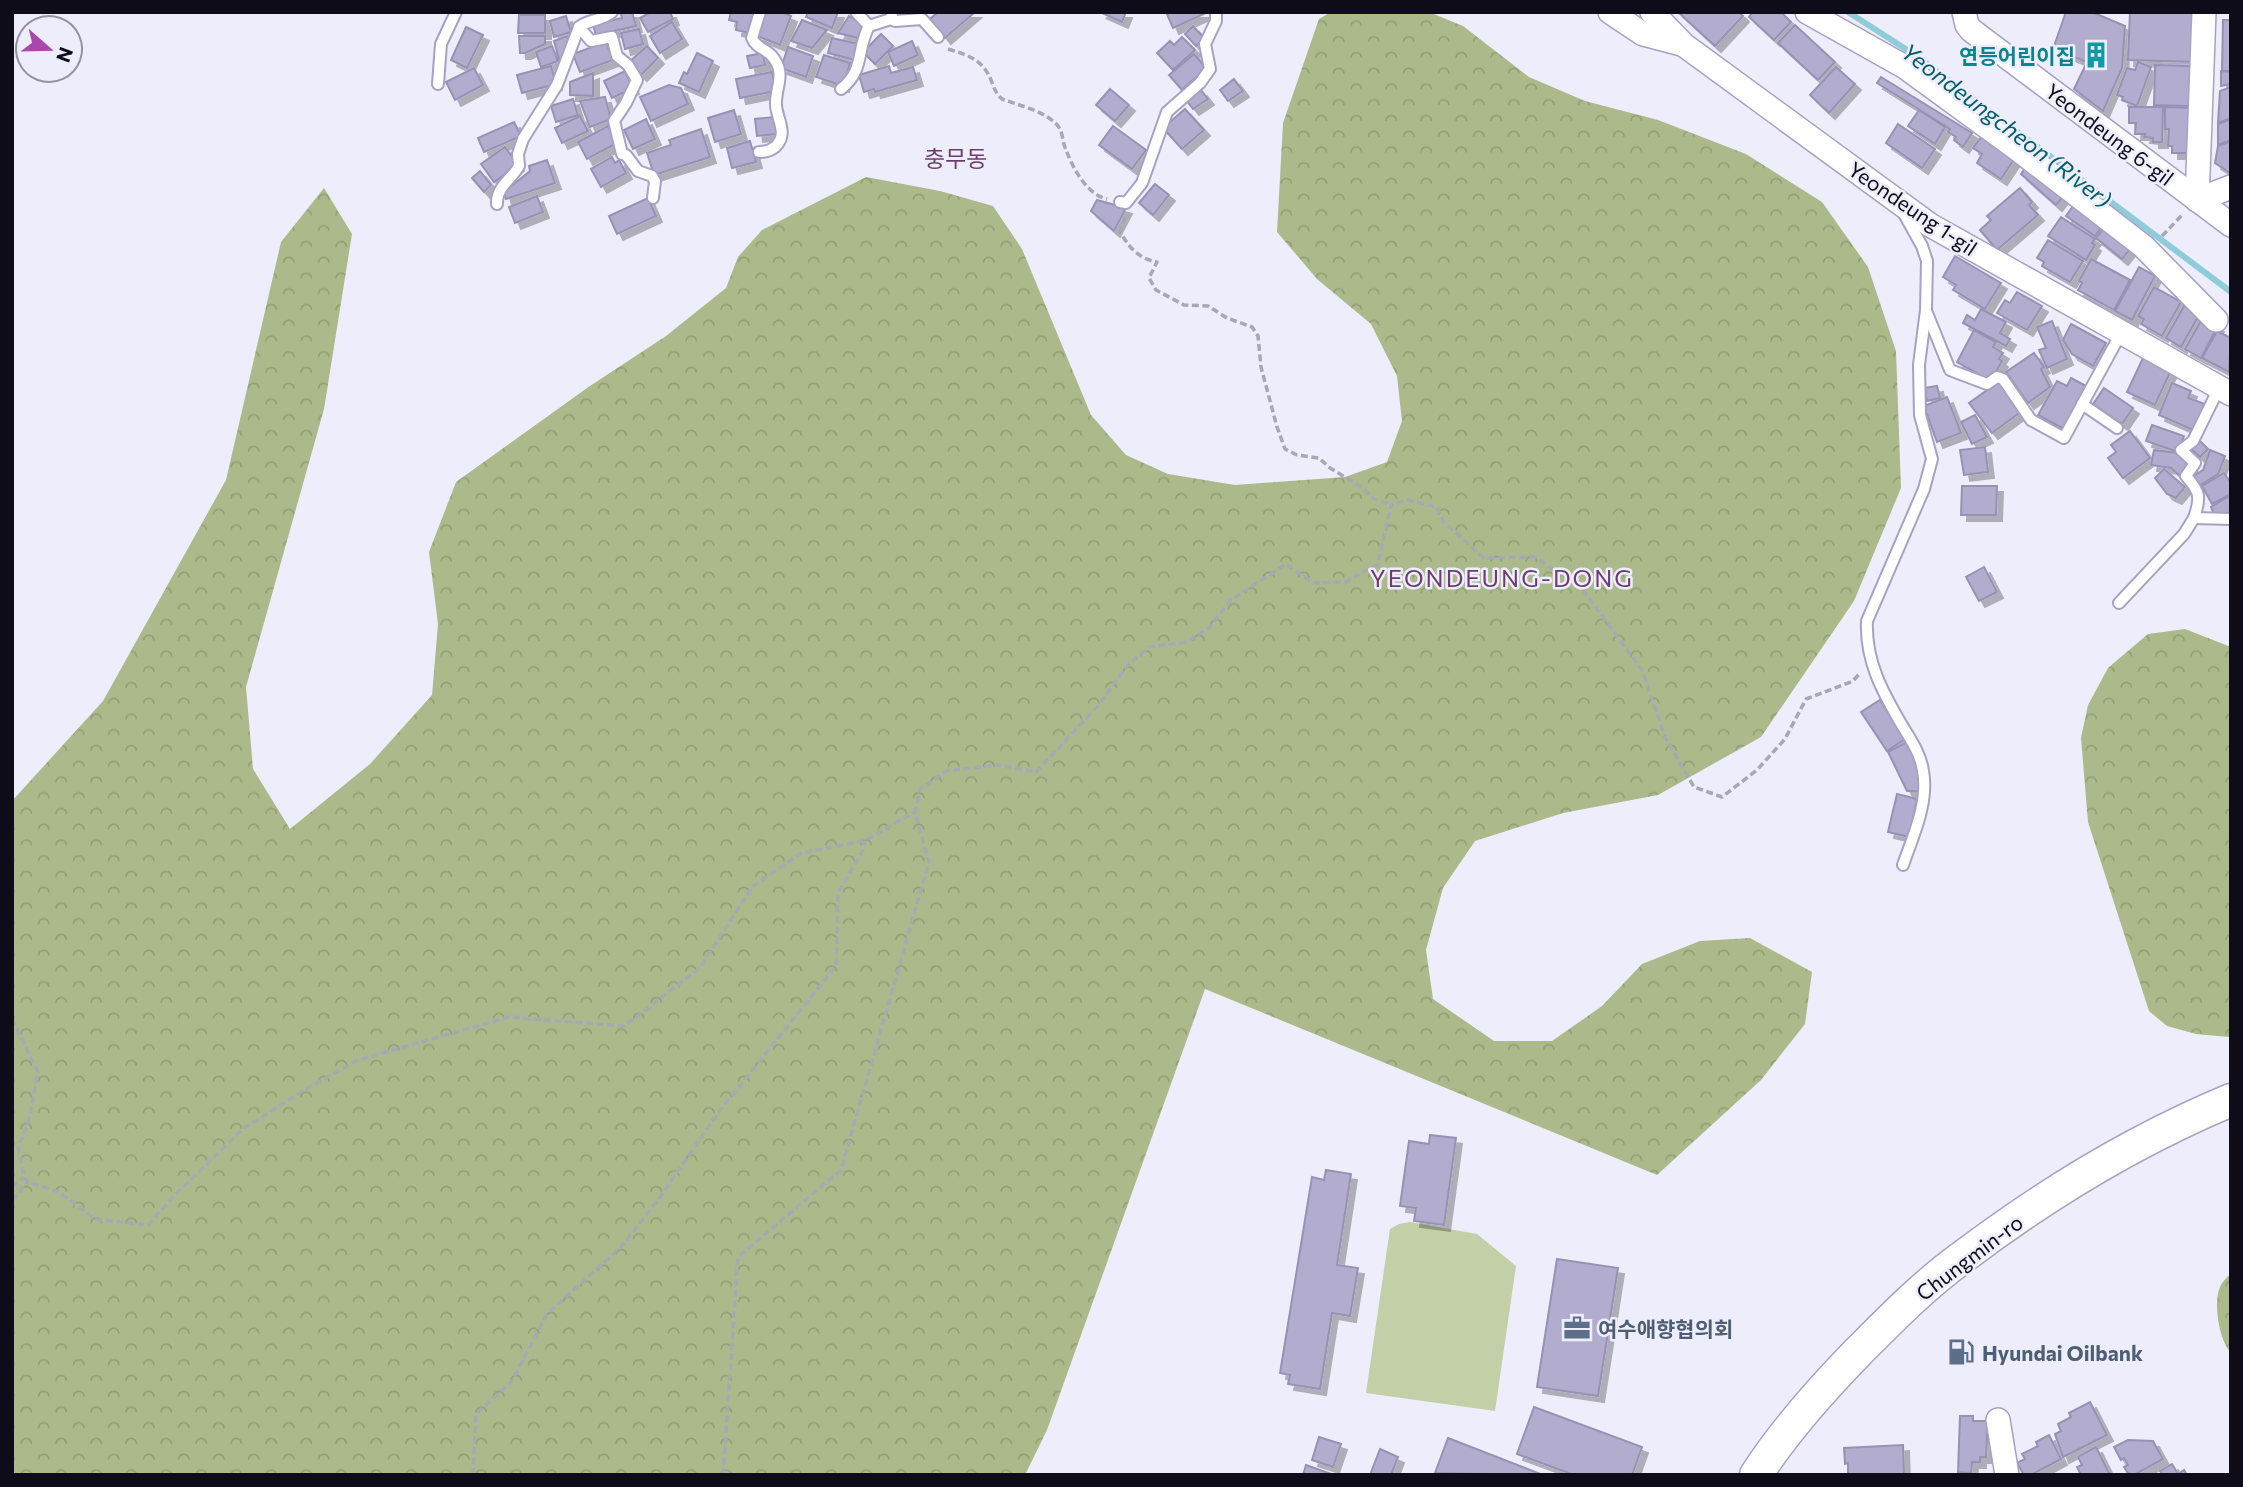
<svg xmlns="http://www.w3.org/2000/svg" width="2243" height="1487" font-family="Commissioner,'Noto Sans KR',sans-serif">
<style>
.forest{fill:url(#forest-crowns)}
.green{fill:#c3cfa6}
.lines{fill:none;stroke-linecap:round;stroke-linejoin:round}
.stream{stroke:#8eccda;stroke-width:6}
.building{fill:#b2adcf;stroke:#9792b4;stroke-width:2;filter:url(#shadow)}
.lane-casing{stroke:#a7a2c4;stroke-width:14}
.street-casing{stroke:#a7a2c4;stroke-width:26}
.secondary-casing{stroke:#a7a2c4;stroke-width:35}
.path{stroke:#a8a7b4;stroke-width:3.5;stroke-dasharray:7 3.5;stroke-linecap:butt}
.lane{stroke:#fff;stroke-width:10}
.street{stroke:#fff;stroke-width:23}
.secondary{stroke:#fff;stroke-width:32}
.labels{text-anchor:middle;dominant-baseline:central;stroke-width:5;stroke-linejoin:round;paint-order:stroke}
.culture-label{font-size:21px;font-weight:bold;fill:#0d838f;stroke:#eeedfb;text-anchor:end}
.street-label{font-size:21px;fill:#0e0c18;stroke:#eeedfb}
.service-label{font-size:21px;font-weight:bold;fill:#4e5e75;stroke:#eeedfb;text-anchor:start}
.water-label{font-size:23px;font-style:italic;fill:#005d6b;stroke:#eeedfb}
.neighbourhood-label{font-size:23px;fill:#6e3d6f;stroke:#eeedfb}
.quarter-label{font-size:24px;letter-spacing:2px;fill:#6e3d6f;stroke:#eeedfb}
</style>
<defs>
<pattern id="forest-crowns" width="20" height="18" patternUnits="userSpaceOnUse" patternTransform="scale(1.75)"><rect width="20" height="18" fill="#acba8b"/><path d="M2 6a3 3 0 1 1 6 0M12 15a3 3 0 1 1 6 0" fill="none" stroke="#939f77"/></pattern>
<filter id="shadow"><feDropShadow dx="6" dy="6" stdDeviation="0" flood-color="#0004"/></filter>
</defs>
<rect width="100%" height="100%" fill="#eeedfb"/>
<g class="forest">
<polygon points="1331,12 1429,12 1463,26 1529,77 1585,101 1658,120 1746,154 1822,202 1868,267 1896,351 1901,488 1854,601 1761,737 1658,795 1563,813 1475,841 1443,888 1426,950 1433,999 1494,1041 1552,1041 1602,1006 1642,964 1700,941 1750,938 1812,972 1805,1024 1761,1080 1657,1175 1205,989 1047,1430 1025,1475 12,1475 12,801 103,701 226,480 281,242 324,188 352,234 324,409 246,687 253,769 290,829 370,764 432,695 438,624 429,552 456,482 587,388 666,336 726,288 738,257 762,230 866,177 940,191 993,206 1022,249 1091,415 1126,455 1168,474 1235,485 1345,477 1387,462 1402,421 1397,376 1371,324 1317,279 1277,232 1283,123 1319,19"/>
<polygon points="2185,629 2231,647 2229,1037 2196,1034 2167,1026 2149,1011 2088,822 2081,738 2088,705 2108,668 2148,634"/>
<path d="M2231,1274V1353C2219,1340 2213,1303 2220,1287C2222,1282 2227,1277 2231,1274Z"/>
</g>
<polygon class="green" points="1410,1222 1477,1234 1516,1266 1495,1411 1366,1393 1390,1229 1399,1224"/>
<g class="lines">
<polyline class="stream" points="1848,12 1915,55 2231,292"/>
</g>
<g class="building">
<polygon points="620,12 632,12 636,26 596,35 593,25 622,18"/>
<polygon points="651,12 670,12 673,19 648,32 640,18"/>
<polygon points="731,12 754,12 750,33 736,30 737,22 729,20"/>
<polygon points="766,12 782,12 791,16 780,45 757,36"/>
<polygon points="808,12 838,12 832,28 806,17"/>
<polygon points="938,12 975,12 945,38 930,19"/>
<polygon points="1100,12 1126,12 1122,22"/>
<polygon points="1166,12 1205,12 1206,13 1173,28"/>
<polygon points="1678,12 1739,12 1743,16 1715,46"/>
<polygon points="1753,12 1781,12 1791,22 1774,40 1749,17"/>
<polygon points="2066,12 2092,12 2125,26 2122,68 2103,111 2074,89 2087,62 2053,49"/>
<polygon points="2130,12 2196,12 2195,62 2128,60"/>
<polygon points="519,15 545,15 545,33 518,33"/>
<polygon points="566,16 571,32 554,37 550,21"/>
<polygon points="849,16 864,26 858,38 838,33"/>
<polygon points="802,20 827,30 812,48 791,41"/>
<polygon points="2223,20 2231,20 2231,71 2222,71"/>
<polygon points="672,22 682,39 660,53 650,36"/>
<polygon points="1795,25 1835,62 1818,80 1778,43"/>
<polygon points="1193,26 1204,38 1196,46 1185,34"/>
<polygon points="466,27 483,35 467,68 451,60"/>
<polygon points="639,29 643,44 625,49 621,33"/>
<polygon points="881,34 893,46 875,64 863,52"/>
<polygon points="571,35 564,57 559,59 554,41"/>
<polygon points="519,36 545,36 545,44 525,53 520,53"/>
<polygon points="1182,37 1195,50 1173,70 1157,53 1170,41 1174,45"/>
<polygon points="832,38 859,44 855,60 828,53"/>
<polygon points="912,41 918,55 894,66 888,52"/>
<polygon points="606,42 613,60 580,72 573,54"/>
<polygon points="552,46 558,61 541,67 536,52"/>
<polygon points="647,46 658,58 641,75 629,62"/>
<polygon points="788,47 813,56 806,77 781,68"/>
<polygon points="697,53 713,61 699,92 679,83 684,72 687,74"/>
<polygon points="763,53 765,65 750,68 747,56"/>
<polygon points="1194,54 1206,68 1182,90 1169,75"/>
<polygon points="824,55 850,63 843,86 816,77"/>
<polygon points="2138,62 2151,67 2137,106 2122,100 2123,97 2117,95 2127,68 2135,70"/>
<polygon points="2155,65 2190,66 2189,106 2154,105"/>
<polygon points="551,66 556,84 522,93 517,75"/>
<polygon points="889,66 891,73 913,67 917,80 875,92 874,89 864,92 859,75"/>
<polygon points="1836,67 1855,84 1829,113 1810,95"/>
<polygon points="474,68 483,85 455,100 446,82"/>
<polygon points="625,71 633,88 612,98 604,81"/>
<polygon points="2221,71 2231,72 2231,84 2221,86"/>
<polygon points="772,72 776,91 740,98 736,79"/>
<polygon points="593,73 593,96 570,95 570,82"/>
<polygon points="1881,77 1972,133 1963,147 1954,140 1956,137 1948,132 1950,129 1877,83"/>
<polygon points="1234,79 1243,91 1228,101 1220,90"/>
<polygon points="669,85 681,88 688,104 651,121 640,97"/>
<polygon points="2231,87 2231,118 2218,123 2220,91"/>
<polygon points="1110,89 1129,105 1115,121 1096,105"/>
<polygon points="1201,90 1208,99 1193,109 1186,100"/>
<polygon points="605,97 611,119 590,127 580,101"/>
<polygon points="573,99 578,115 556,122 551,106"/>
<polygon points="2129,107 2163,107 2162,142 2153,142 2153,138 2144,137 2145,134 2135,134 2136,123 2129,123"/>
<polygon points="2165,107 2194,108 2192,153 2172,153 2172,146 2168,146 2169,129 2165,129"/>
<polygon points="1185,109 1204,130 1182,149 1163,128"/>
<polygon points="734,110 741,134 715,142 708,118"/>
<polygon points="1919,110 1945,127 1935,144 1908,126"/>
<polygon points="580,116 588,131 562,143 555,128"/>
<polygon points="774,117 776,134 757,136 755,119"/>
<polygon points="646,119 655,139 633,149 624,130"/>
<polygon points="2231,119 2231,140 2218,145 2218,124"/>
<polygon points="514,122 521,136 484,152 478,138"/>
<polygon points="1898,124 1935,149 1922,168 1886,143"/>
<polygon points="608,126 617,143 587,159 578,142"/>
<polygon points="1113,126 1146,150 1132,169 1099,145"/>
<polygon points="701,129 710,157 654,175 647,153 671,145 669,140"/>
<polygon points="1982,136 2015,158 2001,179 1977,163 1982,154 1973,148"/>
<polygon points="750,141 756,162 732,168 727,148"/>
<polygon points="2231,141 2231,172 2230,173 2215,163 2218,146"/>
<polygon points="505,147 518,165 494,182 481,164"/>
<polygon points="612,157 615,163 619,160 626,173 601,187 591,169"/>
<polygon points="547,160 555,183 506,199 504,192 530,171 529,166"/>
<polygon points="2028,164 2066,193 2056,205 2021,174"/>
<polygon points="480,171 491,185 484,192 472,178"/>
<polygon points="1155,184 1169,195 1153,215 1139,203"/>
<polygon points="2020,188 2032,202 2029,205 2038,215 1997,250 1980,230 1991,220 1987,216"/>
<polygon points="537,196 543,212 515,223 509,207"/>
<polygon points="648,198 656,216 617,234 609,216"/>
<polygon points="1097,200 1126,208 1114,231 1091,211"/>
<polygon points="2076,202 2105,222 2095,236 2066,216"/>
<polygon points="2061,217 2095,239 2092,243 2095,245 2086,260 2048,236"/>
<polygon points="2108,223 2134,244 2122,259 2096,238"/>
<polygon points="2048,240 2083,261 2070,282 2042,266 2044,262 2037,258"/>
<polygon points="1955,256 2001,283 1985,309 1953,290 1956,285 1943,277"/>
<polygon points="2091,259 2130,280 2114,310 2078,290 2082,283 2079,281"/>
<polygon points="2139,267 2155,276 2132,320 2115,311"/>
<polygon points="2154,287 2181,302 2162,336 2141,324 2144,319 2138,316"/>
<polygon points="2017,292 2042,306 2027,330 1997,313 2005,300 2010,303"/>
<polygon points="2184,306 2199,315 2181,347 2166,338"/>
<polygon points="1981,309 2006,322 2000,333 2010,339 2006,346 1963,323 1967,315 1975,320"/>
<polygon points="2203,317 2218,326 2201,358 2185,349"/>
<polygon points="2052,321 2067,359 2047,368 2039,350 2046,348 2037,327"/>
<polygon points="2071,324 2106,343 2093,366 2072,354 2063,340"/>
<polygon points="1974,330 1996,342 1993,347 2003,353 1999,359 2002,361 1991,381 1957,362"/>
<polygon points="2217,331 2231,338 2229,372 2202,358"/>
<polygon points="2034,353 2044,367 2041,369 2050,387 2028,403 2006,372"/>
<polygon points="2143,358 2171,370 2155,405 2127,392"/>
<polygon points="2071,378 2086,386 2064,429 2038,415 2057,381 2067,386"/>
<polygon points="2000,381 2022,411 1992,433 1969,403"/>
<polygon points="2172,383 2191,391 2188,398 2205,404 2193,430 2159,415"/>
<polygon points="1937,386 1940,398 1927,401 1924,388"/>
<polygon points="2104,388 2133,408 2122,424 2093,404"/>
<polygon points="1947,397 1961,433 1937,442 1924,406"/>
<polygon points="1975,415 1987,437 1972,444 1961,422"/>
<polygon points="2152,425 2184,436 2178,452 2146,441"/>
<polygon points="2130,431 2150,458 2123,478 2108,458 2116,452 2111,445"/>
<polygon points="2198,439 2208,449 2200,457 2190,448"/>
<polygon points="1985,447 1988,472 1964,475 1960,450"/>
<polygon points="2154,450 2178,453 2191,465 2181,477 2171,468 2151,465"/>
<polygon points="2210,450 2225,456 2218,474 2199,486 2193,476 2203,470"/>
<polygon points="2164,469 2185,487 2176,498 2167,494 2155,478"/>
<polygon points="2224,473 2231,483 2231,494 2212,504 2202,486"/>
<polygon points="1962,486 1997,486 1996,515 1961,515"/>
<polygon points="2231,495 2231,514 2214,514 2211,507"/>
<polygon points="1984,567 1997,592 1979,601 1966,577"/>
<polygon points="1880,700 1905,739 1887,751 1861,712"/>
<polygon points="1907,742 1920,769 1921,791 1907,791 1888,752"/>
<polygon points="1897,794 1917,799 1909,837 1888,832"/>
<polygon points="1430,1135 1456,1138 1444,1225 1414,1221 1416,1208 1400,1206 1409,1141 1429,1144"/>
<polygon points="1326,1170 1351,1174 1337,1265 1358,1268 1350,1316 1332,1313 1320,1389 1288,1384 1290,1375 1280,1373 1312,1177 1324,1180"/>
<polygon points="1557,1259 1618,1268 1598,1396 1537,1387"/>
<polygon points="2090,1402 2107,1435 2063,1457 2055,1434 2061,1431 2058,1424 2071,1417 2069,1413"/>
<polygon points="1534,1407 1642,1447 1632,1475 1574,1475 1517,1454"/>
<polygon points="1960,1416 1973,1416 1973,1421 1988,1421 1986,1457 1980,1457 1980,1462 1972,1462 1971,1473 1958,1472"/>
<polygon points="2049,1435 2061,1459 2031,1475 2024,1475 2017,1463 2025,1459 2022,1454 2038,1446 2036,1442"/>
<polygon points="1319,1437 1341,1444 1333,1467 1312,1460"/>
<polygon points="1448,1438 1543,1475 1435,1473"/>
<polygon points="2128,1440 2153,1441 2163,1459 2134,1475 2129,1475 2124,1467 2128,1465 2124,1458 2121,1460 2114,1447"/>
<polygon points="1903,1445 1904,1475 1848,1475 1848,1463 1845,1464 1844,1448"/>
<polygon points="2096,1447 2110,1475 2081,1475 2077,1467 2082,1465 2078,1457"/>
<polygon points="1380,1449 1398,1457 1391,1475 1370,1475"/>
<polygon points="2172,1464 2178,1474 2184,1470 2187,1475 2163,1475 2160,1471"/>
<polygon points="1306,1465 1334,1475 1303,1475"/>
</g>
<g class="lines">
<g class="lane-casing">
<g id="lane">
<polyline points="856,12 869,26"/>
<polyline points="892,15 891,19 895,21 922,19 938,37"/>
<polyline points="579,27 591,41 612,37 617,56 628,65 637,80 626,103 614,121 622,154 626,155 638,171 652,176 655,181 653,198"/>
<polyline points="438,84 441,44 456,12"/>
<path d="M841,89C865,70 856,50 869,26L891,19"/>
<path d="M759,152C766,152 770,151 775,147C789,134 777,120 776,105C775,87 787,74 772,56C766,49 756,48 752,38L760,12"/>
<polyline points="1120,202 1126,203 1142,183 1167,112 1200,83 1210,69 1205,44 1216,21 1216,12"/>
<path d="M497,204C496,187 512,179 519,166L518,154L523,139L557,85L579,27C589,19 602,21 612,12"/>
<polyline points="1927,313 1950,370 1987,384 1997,377 2003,379 2031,420 2064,438 2121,333"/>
<path d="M2219,388L2193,441L2181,450L2195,463L2186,476C2200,492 2201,497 2194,518L2231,519"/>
<polyline points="2082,404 2117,428"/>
<polyline points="2119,603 2184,534 2194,518"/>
<path d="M1903,865C1913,836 1929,802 1923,771C1921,755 1911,740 1903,727C1883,693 1865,661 1867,621L1924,489L1932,459L1920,415L1919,365L1926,310L1927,261L1922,246L1903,212"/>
</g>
</g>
<g class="street-casing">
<g id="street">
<polyline points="1610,12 1643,34 1681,44"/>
<polyline points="1652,12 1684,45 1930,225 2231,394"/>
<polyline points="1807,12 1905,67 2016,148 2143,246 2216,320"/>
<polyline points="1964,12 1967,25 1971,30 2231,225"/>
<polyline points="2197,200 2204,12"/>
<polyline points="2197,200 2231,187"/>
<polyline points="1998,1420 2007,1475"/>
</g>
</g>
<g class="secondary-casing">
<path id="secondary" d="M1756,1475C1785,1430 1820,1391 1858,1352C1890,1320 1923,1286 1960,1259C2043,1196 2135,1140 2231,1100"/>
</g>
<g class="path">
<path d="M948,49C968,55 983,60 991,80C994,88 996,94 1002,99C1020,106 1050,112 1060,129C1063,135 1063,144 1066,150C1073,168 1087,195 1107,199"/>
<path d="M1125,217L1120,231C1128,247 1139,259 1157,262L1149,278L1156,290L1184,305L1208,306L1227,318L1252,327L1258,336L1261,367L1277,427L1285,449L1297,455L1319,458L1330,468L1363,488L1373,498L1391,505"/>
<polyline points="2162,236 2183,214"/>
<polyline points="12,1019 38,1072 28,1124 18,1148 24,1177 28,1182 59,1192 95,1219 148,1225 174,1196 243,1129 308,1088 358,1060 509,1017 624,1026 700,968 752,887 801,853 864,841 915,812"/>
<polyline points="12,1187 24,1177"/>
<polyline points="12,1200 28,1182"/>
<polyline points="473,1475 476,1414 512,1381 547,1314 621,1247 658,1200 718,1113 836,966 838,893 865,847 864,841"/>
<polyline points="723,1475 738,1257 841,1170 929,862 915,812 920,789 947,771 999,765 1036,772 1097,707 1127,666 1149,647 1186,642 1209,628 1231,600 1286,564 1313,583 1345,582 1378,564 1391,505 1408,500 1437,507 1444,522 1484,558 1535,557 1583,590 1642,670 1665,737 1694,787 1722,797 1757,770 1785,739 1806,699 1853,681 1860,673"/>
</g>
<use href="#lane" class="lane"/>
<use href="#street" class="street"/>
<use href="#secondary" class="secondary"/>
</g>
<defs>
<g id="building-bare" transform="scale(2.1)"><path d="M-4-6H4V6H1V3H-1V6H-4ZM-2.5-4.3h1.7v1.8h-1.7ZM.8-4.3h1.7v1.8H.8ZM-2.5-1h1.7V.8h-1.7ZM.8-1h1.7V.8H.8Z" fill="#0f9aa8" stroke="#eeedfb" stroke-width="2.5" paint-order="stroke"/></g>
<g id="office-bare" transform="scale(2.1)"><path d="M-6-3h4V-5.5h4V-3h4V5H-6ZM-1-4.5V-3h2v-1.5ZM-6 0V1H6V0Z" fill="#5c6f8a" stroke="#eeedfb" stroke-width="2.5" paint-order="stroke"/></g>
<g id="fuel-bare" transform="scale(2.1)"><path d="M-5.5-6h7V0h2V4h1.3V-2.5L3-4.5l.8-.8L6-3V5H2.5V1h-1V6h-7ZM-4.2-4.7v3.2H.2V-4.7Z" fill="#5c6f8a" stroke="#eeedfb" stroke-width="2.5" paint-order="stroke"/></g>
</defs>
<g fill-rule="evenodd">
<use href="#building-bare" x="2096" y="55"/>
<use href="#office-bare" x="1577" y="1328"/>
<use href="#fuel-bare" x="1961" y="1352"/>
</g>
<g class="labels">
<g class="culture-label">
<text x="2075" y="55">연등어린이집</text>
</g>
<g class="street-label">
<text transform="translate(2110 134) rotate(37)">Yeondeung 6-gil</text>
<text transform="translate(1913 208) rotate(34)">Yeondeung 1-gil</text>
<text transform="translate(1969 1257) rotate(-37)">Chungmin-ro</text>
</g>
<g class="service-label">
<text x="1598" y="1328">여수애향협의회</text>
<text x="1982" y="1352">Hyundai Oilbank</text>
</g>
<g class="water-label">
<text transform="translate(2007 125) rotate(37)">Yeondeungcheon (River)</text>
</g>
<g class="neighbourhood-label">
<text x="956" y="158">충무동</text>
</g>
<g class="quarter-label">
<text x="1502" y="577">YEONDEUNG-DONG</text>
</g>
</g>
<rect width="2243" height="1487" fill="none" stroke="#0e0c18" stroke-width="28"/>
<g transform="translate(49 49) rotate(110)"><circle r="33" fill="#eeedfb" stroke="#9493a0" stroke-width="2"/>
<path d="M0-5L12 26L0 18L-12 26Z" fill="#a947ad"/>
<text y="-10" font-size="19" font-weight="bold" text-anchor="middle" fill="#0e0c18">N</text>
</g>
</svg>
